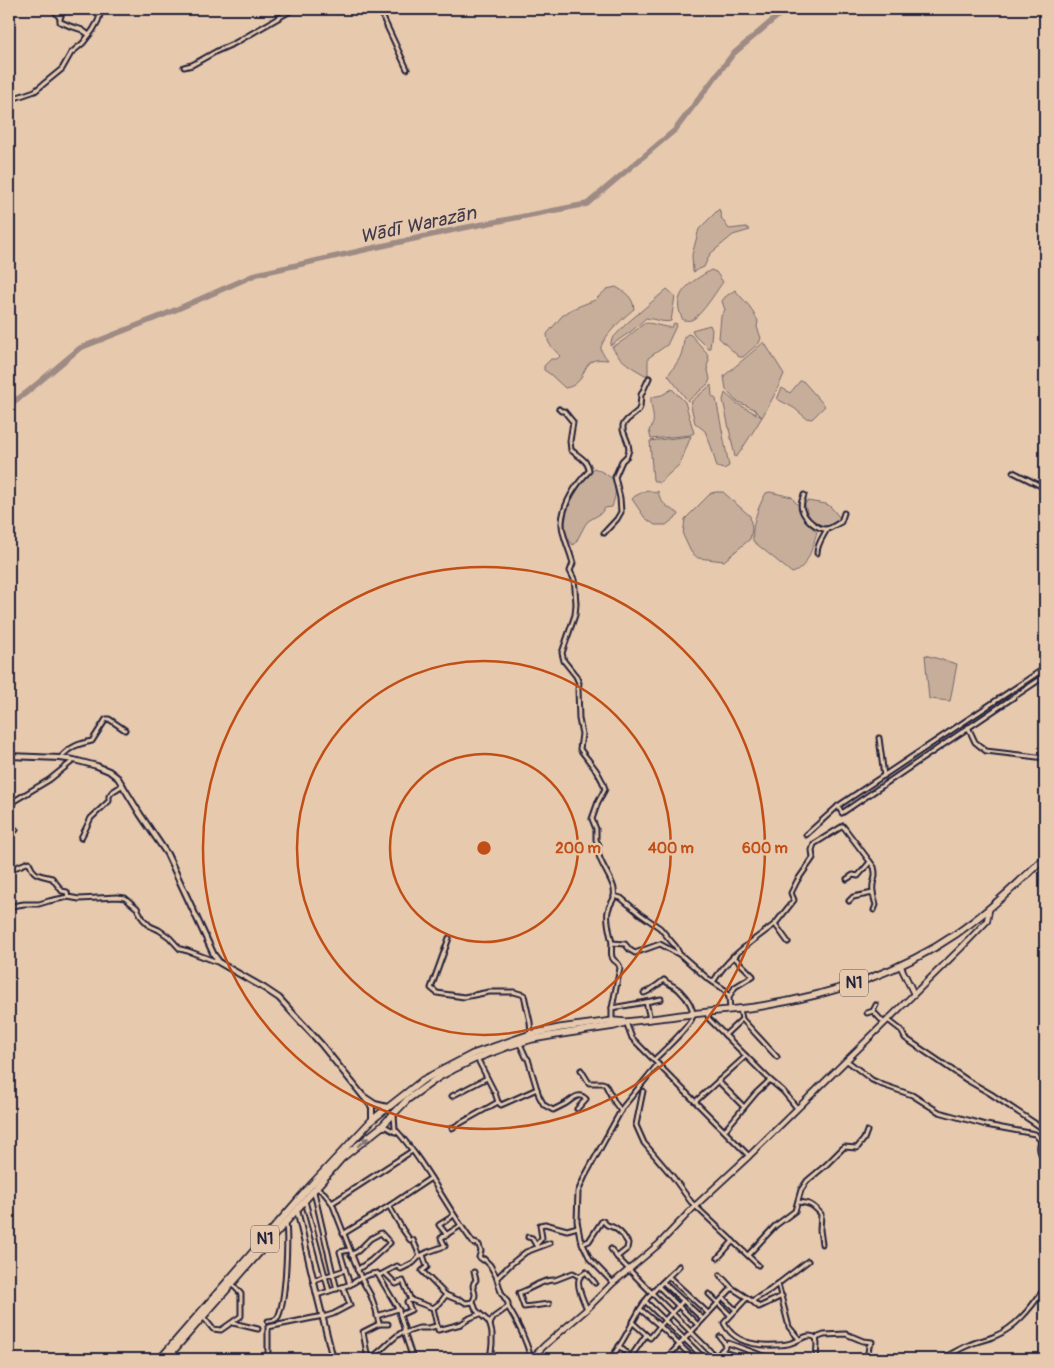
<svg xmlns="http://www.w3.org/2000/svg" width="1054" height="1368" font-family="Pangolin,sans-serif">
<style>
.green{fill:#c6ae9b;stroke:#74686b}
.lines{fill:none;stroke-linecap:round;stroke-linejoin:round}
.river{stroke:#9e8b84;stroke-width:5.5}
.minor-casing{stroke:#22223b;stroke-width:7}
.tertiary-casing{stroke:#22223b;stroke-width:8}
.secondary-casing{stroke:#22223b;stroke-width:8}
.trunk-casing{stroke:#22223b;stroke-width:9}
.minor{stroke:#e7c9ae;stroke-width:3}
.tertiary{stroke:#e7c9ae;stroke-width:4}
.secondary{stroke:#e7c9ae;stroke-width:4.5}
.trunk{stroke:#e7c9ae;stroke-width:5.5}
.oneway{fill:#847674}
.ring{fill:none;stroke:#c04e15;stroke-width:2.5}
.labels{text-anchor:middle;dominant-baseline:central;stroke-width:4.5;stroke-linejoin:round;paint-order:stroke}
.shield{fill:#e7c9ae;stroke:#5d545e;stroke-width:1}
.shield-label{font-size:16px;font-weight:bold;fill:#22223b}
.water-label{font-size:19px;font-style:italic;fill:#413c4d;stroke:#e7c9ae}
.centre{fill:#c04e15;stroke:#e7c9ae;stroke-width:2.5}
.ring-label{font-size:15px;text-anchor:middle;font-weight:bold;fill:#c04e15;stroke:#e7c9ae;stroke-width:4.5;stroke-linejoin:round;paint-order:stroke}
</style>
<rect width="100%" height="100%" fill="#e7c9ae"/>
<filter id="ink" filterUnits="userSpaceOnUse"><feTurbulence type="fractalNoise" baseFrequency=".02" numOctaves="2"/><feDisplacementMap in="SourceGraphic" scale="10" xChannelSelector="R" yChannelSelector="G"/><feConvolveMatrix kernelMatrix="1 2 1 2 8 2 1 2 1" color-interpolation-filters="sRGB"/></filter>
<g filter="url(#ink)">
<g class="green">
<polygon points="719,209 722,219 729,229 746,227 750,230 733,235 710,254 704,267 693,272 692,255 699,229"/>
<path d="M711,270L716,272L723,282C717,290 700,318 691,320C688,321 686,320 683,320C669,294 691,282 711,270Z"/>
<path d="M616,287C626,293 633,297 634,309C626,315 599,340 601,350C602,353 606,357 608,360C605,360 599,359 595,360C581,364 586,385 565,388L550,374L544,370V366L551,359H557L560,356C553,347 548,347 547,334L562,316L572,309L595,300L607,289Z"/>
<path d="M667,289L675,296L671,321C663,323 655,319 646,318L633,330L610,346L612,339L626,324Z"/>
<polygon points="735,290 750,307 758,321 757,327 761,338 759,343 743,357 739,357 719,338 721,316 725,310 722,301 725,297"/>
<path d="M645,323C655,323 663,328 672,327L674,323L677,324L667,345L648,358V375H645C631,367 620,361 612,347C625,341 634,331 645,323Z"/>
<polygon points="710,325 712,330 710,348 708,348 694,334 692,330"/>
<path d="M688,334L691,335L707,353L709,360L707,366L710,379L708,384L688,401L668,375C679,360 683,357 684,337Z"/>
<path d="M764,342L784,374C772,403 755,429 738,455L735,457L723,400L725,393L736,403L762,417L754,409L736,401L726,390L724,376Z"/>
<polygon points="800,381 803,381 825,406 812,419 806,418 794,408 777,399 782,388 790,393"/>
<polygon points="711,385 712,396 716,399 729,466 724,469 717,467 711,446 705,431 695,423 691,406 692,401"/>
<path d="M672,389L685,402L694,433L690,435L651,439L649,430C658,421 650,409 651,397L662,395Z"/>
<polygon points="691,436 680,464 659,483 653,480 650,441"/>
<path d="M594,468C601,471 608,475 614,480C617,489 615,498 612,507L605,508L600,514L588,521L585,525L575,544L573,545C552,523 578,486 594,468Z"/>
<path d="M647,490L655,493L658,491C660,503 668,508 678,513L679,515L666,525H655L645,518L632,499L635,496Z"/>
<polygon points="716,492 723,492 750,516 752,529 750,539 724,561 698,558 691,552 683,535 685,519 711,493"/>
<path d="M770,492L792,497L795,502L799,505C802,519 806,523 817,532C813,545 808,569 792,573L786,568L753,541C751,525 758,507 766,493Z"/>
<path d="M807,501L826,504L830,506L840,518V520C836,522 830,528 825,527C815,526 806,514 805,504Z"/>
<polygon points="925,655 957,664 950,701 929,699"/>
</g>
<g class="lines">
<polyline class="river" points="9,405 26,393 80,348 166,314 257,274 458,229 587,204 675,130 733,54 786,9"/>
<g class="minor-casing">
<g id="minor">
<path d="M53,9L60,18V22C65,23 68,26 73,27C83,30 81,29 89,35"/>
<polyline points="379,9 407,69"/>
<polyline points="60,18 64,9"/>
<polyline points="184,67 192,65 217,51 235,43 294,9"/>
<polyline points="9,100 35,91 62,69 71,53 83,43 93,30 98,21 102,9"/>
<path d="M559,409L561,411H564L573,422L570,441L571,450C578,456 589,461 589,471C576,484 563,504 562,522C561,534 569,548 572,560L573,563L570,571L574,579L575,589L576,604L575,615L562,653L564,661L576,676L579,683L578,689L579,719L582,734L580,749C589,762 601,773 605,789L598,802L592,819L596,829V840L599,845C594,857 611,875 614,889C616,902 610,901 608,911C606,920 610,933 612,943"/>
<polyline points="1013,472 1045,488"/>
<path d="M804,495C802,500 800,505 802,510C805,519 818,530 827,529C832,528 836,524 841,522L844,513"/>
<polyline points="604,533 617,519 621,512 620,498 615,477 622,461 627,456 629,450 628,443 623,430 623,425 627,420 638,411 640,407 641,395 649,378"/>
<path d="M817,553C817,544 823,537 827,529"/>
<polyline points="968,727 975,742 986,751 1045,758"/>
<polyline points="879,738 884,776"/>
<path d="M60,758C70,747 77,744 92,741L106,719H109L125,730"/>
<polyline points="838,806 842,813 1045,676"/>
<polyline points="9,811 14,801 49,780 74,760"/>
<polyline points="9,823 12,827 16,830"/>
<polyline points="806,835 838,806 1045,668"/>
<polyline points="81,838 91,818 109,801 109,796 112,792 123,785"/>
<path d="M14,868L29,862C33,876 40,875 52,878L62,891L67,892L68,897"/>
<polyline points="847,879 853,875 858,876 870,862"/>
<polyline points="614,896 621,898 640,914 660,928 676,947 680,955"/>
<polyline points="849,901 853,897 873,893"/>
<polyline points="9,905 12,906 24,904 39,904 49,901 68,897 79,899 117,897 125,898 137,908 143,919 150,926 159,930 169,937 180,949 188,951 220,963"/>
<path d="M775,924L794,900L791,893L797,881L813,858L812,850L814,844L843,826L874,867C876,874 875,877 873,884C872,890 874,899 876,905L874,910"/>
<polyline points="449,938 431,988 437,993 464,997 489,992 514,992 524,995 530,1022 531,1034"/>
<path d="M713,982C730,955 750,943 775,924L788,942"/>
<path d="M644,993C650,991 659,984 664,980C669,985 676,986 680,991C686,997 693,1006 693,1015C693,1024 662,1052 654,1060"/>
<polyline points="729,997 735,987 753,976 733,956"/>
<polyline points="876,1005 873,1011 884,1023"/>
<polyline points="612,1008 646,1002"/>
<polyline points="740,1009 742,1019 777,1057"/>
<polyline points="707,1013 709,1019 770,1080 783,1091 797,1108"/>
<polyline points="867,1013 873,1011"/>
<polyline points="650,1019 646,1002 661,999"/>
<polyline points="888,1020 901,1030 905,1038 967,1080 991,1094 1045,1130"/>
<path d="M612,1021V1008L620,968C619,962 616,963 613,959C610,955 612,947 612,943L625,944L630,950L635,953L660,944L682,956L707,978L725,990L729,997L730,1010"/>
<polyline points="626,1022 632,1038 749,1156"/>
<polyline points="725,1035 742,1019"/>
<path d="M520,1044L526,1057L528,1059L539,1096L544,1105L553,1110C557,1108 561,1106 565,1104C572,1100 578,1091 586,1099L577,1109"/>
<polyline points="477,1058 495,1093 498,1102"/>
<path d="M846,1060L872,1080L883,1085L912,1095L939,1112L986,1125L1035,1134L1041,1141C1038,1148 1040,1154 1045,1160"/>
<polyline points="581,1070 589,1083 602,1083 605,1084 615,1103 621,1111"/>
<polyline points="718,1081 744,1107"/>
<polyline points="643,1091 636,1125 644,1143 673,1177 691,1202 758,1265"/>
<polyline points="452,1096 487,1078"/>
<polyline points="696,1101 746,1056"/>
<path d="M394,1115L395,1129C426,1163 446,1207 474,1244L475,1243L479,1245L481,1251L479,1257L483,1260L484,1259L490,1265L496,1276L501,1292L508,1303V1307L494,1317L491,1322L490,1325L492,1333V1344L490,1359"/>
<polyline points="380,1128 386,1127 395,1132"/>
<polyline points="452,1128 498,1102 501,1105 537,1089"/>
<polyline points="725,1130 756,1093 770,1080"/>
<polyline points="317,1188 324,1193 332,1203 361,1278 351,1284 317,1295"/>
<polyline points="305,1201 329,1291"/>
<path d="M798,1202C810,1203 813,1205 821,1214L820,1230L822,1244"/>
<polyline points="332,1203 412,1151"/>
<polyline points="389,1206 403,1230 410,1240 413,1240 420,1256"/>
<polyline points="343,1234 389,1206 431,1178"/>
<polyline points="447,1235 439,1225 450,1218 453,1215"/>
<polyline points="528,1237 532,1238 537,1247"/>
<path d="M582,1244L589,1241L602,1221H603L607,1225C616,1227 623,1234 628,1243L627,1249L617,1257"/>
<polyline points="536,1245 542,1238 540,1225 545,1224 567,1230 578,1227"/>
<polyline points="611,1249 617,1257 641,1282 718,1359"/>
<polyline points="349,1250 340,1252 350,1285"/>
<polyline points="351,1255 358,1251 370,1239 381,1233 390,1243 370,1261 357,1270"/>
<polyline points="423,1255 427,1267 422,1271 446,1295 440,1303 433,1308"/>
<polyline points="748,1255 775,1226 795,1211 801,1190 807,1181 826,1165 844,1147 857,1148 864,1139 867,1131"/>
<polyline points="718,1258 733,1241"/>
<polyline points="377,1273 399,1310 400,1315 411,1310 407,1302 411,1300 433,1308 438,1330 461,1324 470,1318 480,1314 488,1321 490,1325"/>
<polyline points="385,1273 396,1284 403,1281 411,1300"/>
<polyline points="720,1275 732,1288 752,1301 759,1307 782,1296"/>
<polyline points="669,1277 708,1313"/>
<polyline points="497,1278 511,1264 526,1252 550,1243"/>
<polyline points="313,1280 333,1274 314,1192"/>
<polyline points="613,1283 590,1259 580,1238 577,1221 578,1192 585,1176 623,1107 658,1064"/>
<polyline points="664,1283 703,1319"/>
<polyline points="778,1284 789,1327 799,1339"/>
<polyline points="659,1287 698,1325"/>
<polyline points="337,1289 333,1274 345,1270"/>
<polyline points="709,1294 730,1315"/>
<polyline points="446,1295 458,1300 461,1300 466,1303 473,1302 476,1310 480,1314"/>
<polyline points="723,1298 736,1310"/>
<path d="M747,1298L724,1323C734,1343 755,1346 775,1345C780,1345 786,1345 791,1343C800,1341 807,1332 816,1338L817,1344L816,1359"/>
<polyline points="645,1301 705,1359"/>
<polyline points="752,1301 770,1290 808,1261"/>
<path d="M473,1302C473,1300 475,1297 475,1295C475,1289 470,1286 476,1280L474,1272"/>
<path d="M549,1304L524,1307L519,1293C531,1289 543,1279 555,1280L573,1273L580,1277"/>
<path d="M508,1307C518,1323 526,1340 531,1358"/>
<path d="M587,1309C584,1302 575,1284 580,1277C581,1275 584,1274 586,1272L595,1283"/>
<polyline points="640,1309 660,1326 694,1359"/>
<polyline points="377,1316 398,1309"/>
<polyline points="323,1317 333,1314 350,1305 343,1287"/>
<polyline points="204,1318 213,1329 221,1330 241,1316 241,1294 232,1284"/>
<path d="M268,1321C272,1321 276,1320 278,1317C286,1301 288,1241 286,1223"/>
<polyline points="632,1322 650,1338 665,1320 683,1301"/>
<polyline points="233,1323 258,1329"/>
<polyline points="379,1324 388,1324"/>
<polyline points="404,1332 413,1359"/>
<polyline points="404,1333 419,1328 428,1328 437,1326"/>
<polyline points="720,1337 726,1345"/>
<polyline points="816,1338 824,1335 846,1334 863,1341 872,1342 869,1346 867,1359"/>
<polyline points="619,1346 633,1359"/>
<polyline points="721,1351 745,1359"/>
<polyline points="630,1358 646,1335"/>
<polyline points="268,1359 268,1327 323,1316"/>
<path d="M368,1359L363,1332L379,1324L376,1310L371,1296L361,1278C367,1276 374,1271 380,1275L397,1266L401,1269L413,1263L420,1256L428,1252L445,1246L441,1238L460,1226"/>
<path d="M369,1359C383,1351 390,1339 404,1331V1328L400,1315"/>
<path d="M610,1359C624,1343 632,1321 644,1303C653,1289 668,1278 679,1266"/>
<polyline points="666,1359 732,1288"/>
<polyline points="715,1359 728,1343 772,1359"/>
<polyline points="753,1359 755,1354"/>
<path d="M941,1359C950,1355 959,1349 969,1345C977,1341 986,1340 995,1336C1015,1328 1030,1309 1042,1292L1045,1291"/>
</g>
</g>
<g class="tertiary-casing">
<g id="tertiary">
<polyline points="9,756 60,758 74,760 97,766 109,771 118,778 140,814 167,854 214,955 220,963 264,988 279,998 321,1044 363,1096"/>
<polyline points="372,1120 372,1107 363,1096 375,1104 387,1107"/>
<polyline points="297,1210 317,1295 333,1359"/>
</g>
</g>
<g class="secondary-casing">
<g id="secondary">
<polyline points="900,965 914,994"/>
<polyline points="531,1359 544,1346 587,1309 613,1283 659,1244 695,1206 749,1156 960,949 987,921 989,910"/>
</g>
</g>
<g class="trunk-casing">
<g id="trunk">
<path d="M160,1359L312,1184L372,1120L423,1080L473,1054L531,1034L560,1028L613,1021L626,1022C653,1019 681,1015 709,1012C726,1010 744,1009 762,1006C830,995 899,973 956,934C989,911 1018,884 1045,857"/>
<polyline points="166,1359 342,1158 381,1127 408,1099 439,1077 454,1069 475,1059 509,1046 532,1039 561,1034 614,1026 624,1023"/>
</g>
</g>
<use href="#minor" class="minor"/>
<use href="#tertiary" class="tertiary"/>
<use href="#secondary" class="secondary"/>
<use href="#trunk" class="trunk"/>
</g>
<defs><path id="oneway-solid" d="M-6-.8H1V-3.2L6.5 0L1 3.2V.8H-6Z" transform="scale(1.25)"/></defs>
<use class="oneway" href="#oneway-solid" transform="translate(363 1142) rotate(-38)"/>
</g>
<g class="ring">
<circle cx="484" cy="848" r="94"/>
<circle cx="484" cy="848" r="187"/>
<circle cx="484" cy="848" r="281"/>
</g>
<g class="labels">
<g class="shield">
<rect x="840" y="969.5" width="28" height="27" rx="4"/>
<rect x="251" y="1225.5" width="28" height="27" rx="4"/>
</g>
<g class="shield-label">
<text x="854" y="983">N1</text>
<text x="265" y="1239">N1</text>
</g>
<g class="water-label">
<text transform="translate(418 225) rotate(-12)">Wādī Warazān</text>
</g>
</g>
<circle cx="484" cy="848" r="8" class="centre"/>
<g class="ring-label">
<text x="578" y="853">200 m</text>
<text x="671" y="853">400 m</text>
<text x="765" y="853">600 m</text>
</g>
<rect width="1054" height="1368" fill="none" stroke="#e7c9ae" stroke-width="30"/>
<rect x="15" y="15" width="1024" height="1338" fill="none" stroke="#22223b" stroke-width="2" filter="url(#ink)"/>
</svg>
